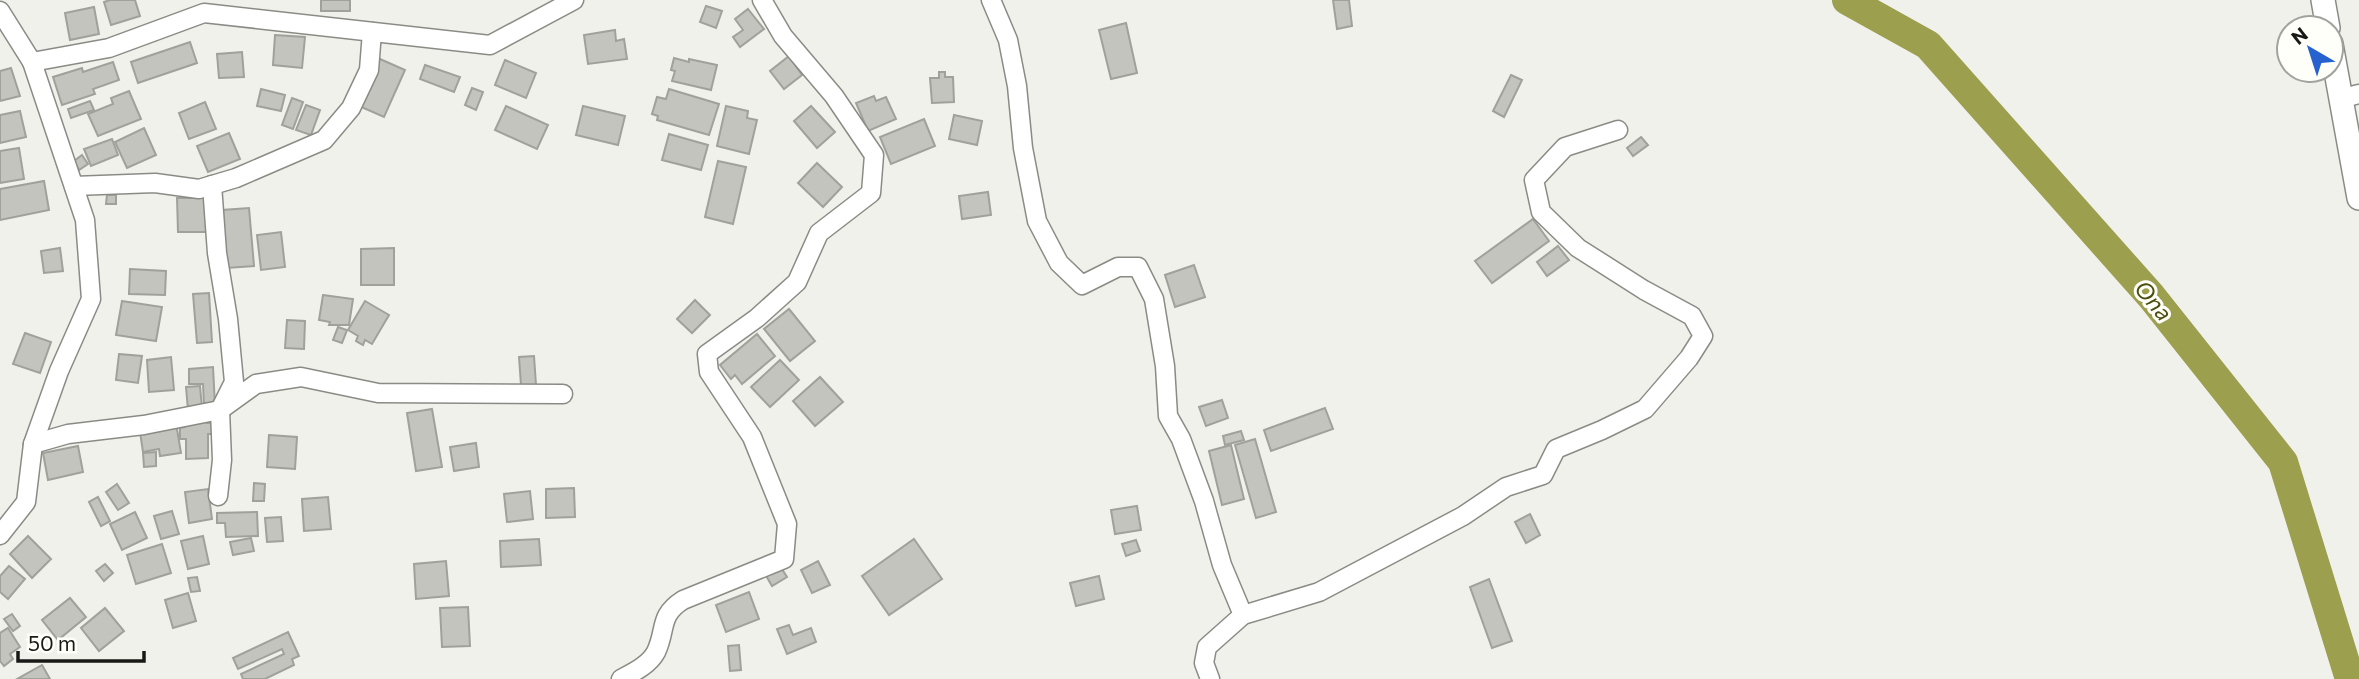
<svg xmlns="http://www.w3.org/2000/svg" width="2359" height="679" font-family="Commissioner,sans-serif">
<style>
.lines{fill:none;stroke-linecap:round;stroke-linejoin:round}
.river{stroke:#9b9f4e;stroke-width:30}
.building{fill:#c3c4be;stroke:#a1a19c;stroke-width:2}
.minor-casing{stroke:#8b8b86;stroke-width:21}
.tertiary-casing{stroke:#8b8b86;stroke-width:26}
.minor{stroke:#fff;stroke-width:18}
.tertiary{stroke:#fff;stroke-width:23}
.labels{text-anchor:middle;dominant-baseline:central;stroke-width:6;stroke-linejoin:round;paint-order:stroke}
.water-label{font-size:23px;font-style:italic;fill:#4c4e10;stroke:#fefff9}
</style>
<rect width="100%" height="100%" fill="#f1f1eb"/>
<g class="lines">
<polyline class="river" points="1847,0 1928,45 2151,296 2283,462 2350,679"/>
</g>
<g class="building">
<polygon points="110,0 135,0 140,16 111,25 104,2"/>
<rect x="321" y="0" width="29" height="11"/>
<polygon points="1333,0 1349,0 1352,26 1337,29"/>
<polygon points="706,6 722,11 716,28 700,22"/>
<polygon points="94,7 99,34 70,40 65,13"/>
<polygon points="748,9 764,29 740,47 733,37 743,30 735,19"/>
<polygon points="1126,23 1137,73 1111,79 1099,30"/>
<polygon points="615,30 616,41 624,39 627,59 588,64 584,35"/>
<polygon points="275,35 305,37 302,68 273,65"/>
<polygon points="190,42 197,63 138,83 131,62"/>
<polygon points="242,52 244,77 219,78 217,54"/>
<polygon points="789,56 802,75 784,89 770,71"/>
<polygon points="674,58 689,62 689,59 717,65 711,90 672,81 675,71 671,70"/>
<polygon points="380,59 405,70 384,117 359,106"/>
<polygon points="505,60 536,73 526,98 495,85"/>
<polygon points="113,62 119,80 93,89 95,94 62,105 53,77 82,68 83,72"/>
<polygon points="425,65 460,77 454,92 420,79"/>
<polygon points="11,68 20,96 0,101 0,71"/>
<polygon points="939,72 945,72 945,77 953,77 954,102 932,103 930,78 939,78"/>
<polygon points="1511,75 1522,80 1504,117 1493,111"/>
<polygon points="472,88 483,92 476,110 465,105"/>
<polygon points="261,89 285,95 281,111 257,106"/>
<polygon points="669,89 719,104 709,135 657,120 658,116 652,114 657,97 666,99"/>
<polygon points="129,91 141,119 98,136 88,114 113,104 111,98"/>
<polygon points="874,96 876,101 886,97 896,119 868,131 856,103"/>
<polygon points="292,98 303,102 293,129 282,125"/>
<polygon points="90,101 94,110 71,118 68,109"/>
<polygon points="205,102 216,129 189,139 179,113"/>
<polygon points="306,105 320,110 311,135 296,130"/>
<polygon points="506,106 548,125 537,149 495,130"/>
<polygon points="583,106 625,116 618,145 576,135"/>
<polygon points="726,106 748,111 747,118 757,120 749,154 717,146"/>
<polygon points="811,106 835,132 817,148 794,121"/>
<polygon points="20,111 26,137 0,143 0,115"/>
<polygon points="954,115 982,121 977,145 949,139"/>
<polygon points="924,119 935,146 891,164 880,137"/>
<polygon points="144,128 156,155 127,168 115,142"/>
<polygon points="229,133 240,159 208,172 197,146"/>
<polygon points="669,134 708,145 701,170 662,160"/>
<polygon points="1641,137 1648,145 1633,156 1627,148"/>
<polygon points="112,139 118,155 91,166 84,149"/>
<polygon points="19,148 24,179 0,183 0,151"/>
<polygon points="82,155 88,164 79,170 74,161"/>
<polygon points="718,161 746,167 733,224 705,217"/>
<polygon points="817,163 842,187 823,207 798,183"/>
<polygon points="44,181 49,210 0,220 0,189"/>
<polygon points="988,192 991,215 962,219 959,196"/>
<polygon points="107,195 116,195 116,204 106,204"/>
<polygon points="177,198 207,198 208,232 178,232"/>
<polygon points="249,208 254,266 227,268 222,210"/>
<polygon points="1533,219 1549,241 1492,283 1475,261"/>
<polygon points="281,232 285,267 261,270 257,235"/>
<polygon points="1558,246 1569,260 1547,276 1537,262"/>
<polygon points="60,248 63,271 44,273 41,251"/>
<polygon points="394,248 394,285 361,285 361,249"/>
<polygon points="1194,265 1205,297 1175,307 1165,275"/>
<polygon points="130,269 166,271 165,295 129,294"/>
<polygon points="209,293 212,342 197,343 193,294"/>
<polygon points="323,295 353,299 349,325 329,325 330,322 319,320"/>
<polygon points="695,300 710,315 692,333 677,319"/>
<polygon points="122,301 162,307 156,341 116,335"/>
<polygon points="365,301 389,315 372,344 365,340 363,345 356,341 358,336 348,330"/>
<polygon points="789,309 815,341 790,361 764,329"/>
<polygon points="287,320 305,321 304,349 285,348"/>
<polygon points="338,327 347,330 342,343 333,340"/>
<polygon points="25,333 51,342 40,373 13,364"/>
<polygon points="757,334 775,356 742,384 735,375 731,379 720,365"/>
<polygon points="119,354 142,356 138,383 116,380"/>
<polygon points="534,356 536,385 521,385 519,357"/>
<polygon points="171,357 174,390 149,392 147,360"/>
<polygon points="780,360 799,380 770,407 751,387"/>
<polygon points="213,367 215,406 204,407 203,384 189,384 189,369"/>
<polygon points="820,377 843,402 815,426 793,401"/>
<polygon points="200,386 202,408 188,410 186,387"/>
<polygon points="1222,400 1228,418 1206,426 1199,407"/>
<polygon points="1325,408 1333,429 1271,451 1264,430"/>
<polygon points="432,409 442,467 416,471 407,413"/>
<polygon points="185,418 207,418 207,423 216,423 216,434 208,434 208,458 186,459 186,439 180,439 180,428 185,427"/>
<polygon points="176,423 181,453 160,456 159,449 143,452 140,432"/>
<polygon points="1241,431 1244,440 1225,445 1223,436"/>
<polygon points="269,435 297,437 295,469 267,467"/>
<polygon points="1255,439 1276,512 1256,518 1235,445"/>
<polygon points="476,443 479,467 454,471 450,447"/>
<polygon points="1231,445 1244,499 1222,505 1209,451"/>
<polygon points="78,446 83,472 48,480 43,453"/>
<polygon points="156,452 156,466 144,467 143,453"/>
<polygon points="254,483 265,484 264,501 253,501"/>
<polygon points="117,484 129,503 118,510 106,492"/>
<polygon points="574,488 575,517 546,518 546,489"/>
<polygon points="208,489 212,519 189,523 185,492"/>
<polygon points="530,491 533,519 507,522 504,494"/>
<polygon points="98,497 110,521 101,526 89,502"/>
<polygon points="328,497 331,529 304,531 302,499"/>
<polygon points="1137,506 1141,530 1115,534 1111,510"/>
<polygon points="172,511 179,534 161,539 154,516"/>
<polygon points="135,512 147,538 122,550 110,524"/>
<polygon points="257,512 258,536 226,537 225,523 217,523 217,513"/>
<polygon points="1530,514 1540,535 1526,543 1515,522"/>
<polygon points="281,517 283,541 267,542 265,518"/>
<polygon points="28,536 51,559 32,578 10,554"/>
<polygon points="203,536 209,564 188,569 181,541"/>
<polygon points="251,538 254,551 233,555 230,542"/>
<polygon points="539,539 541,565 501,567 500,541"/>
<polygon points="914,539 942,579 889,615 862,576"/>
<polygon points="1136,540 1140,551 1126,556 1122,544"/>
<polygon points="162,544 171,573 136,584 127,555"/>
<polygon points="446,561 449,596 416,599 414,564"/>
<polygon points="818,561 830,585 812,593 801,570"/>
<polygon points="105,564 113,573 104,581 96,571"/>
<polygon points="9,566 25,579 8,599 0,592 0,576"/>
<polygon points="780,566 787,577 772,586 765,574"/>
<polygon points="1099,576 1104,599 1076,606 1070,583"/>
<polygon points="197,577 200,591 191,592 188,578"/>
<polygon points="1489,579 1512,641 1492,648 1470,587"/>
<polygon points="749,592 759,619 726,632 716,605"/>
<polygon points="188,593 196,621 173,628 165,600"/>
<polygon points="70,598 86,617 58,640 42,620"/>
<polygon points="468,607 470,646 442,647 440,608"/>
<polygon points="105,608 124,631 99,651 81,628"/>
<polygon points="12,614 20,626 13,631 4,619"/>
<polygon points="789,625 793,635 811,628 816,642 787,654 777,629"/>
<polygon points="8,628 20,647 10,654 13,659 4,666 0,661 0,633"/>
<polygon points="288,632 299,656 292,659 294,665 265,679 243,679 241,674 284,654 282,649 238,669 233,658"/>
<polygon points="739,645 741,670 730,671 728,646"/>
<polygon points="42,665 50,679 17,679"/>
</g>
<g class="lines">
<g class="minor-casing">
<g id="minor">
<polyline points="991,0 1008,40 1017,86 1023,148 1037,221 1059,263 1082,285 1118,267 1138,267 1154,299 1165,366 1168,416 1181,439 1204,501 1222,565 1243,615"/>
<polyline points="0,11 32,62 109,48 204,13 490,45 574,0"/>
<polyline points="2340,99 2359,94"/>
<polyline points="212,185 217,253 228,319 234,382 220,410 222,460 218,496"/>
<polyline points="74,186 155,183 199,189 236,178 324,140 351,108 369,70 372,32"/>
<polyline points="33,444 68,434 144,425 220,410 256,384 301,377 378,393 563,394"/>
<polyline points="0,535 26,502 33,444 59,371 91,299 85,220 32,62"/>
<path d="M621,679C634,672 649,665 656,652C667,629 658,616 683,600L784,559L787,524L752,437L709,372L707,354L757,318L797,282L819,233L871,193L874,155L834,96L783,36L762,0"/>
<polyline points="1210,679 1204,663 1207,647 1243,615 1319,592 1463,516 1506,487 1543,475 1556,449 1602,430 1645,409 1689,358 1703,336 1692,316 1644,290 1578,248 1541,212 1534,180 1565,147 1618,130"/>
</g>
</g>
<g class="tertiary-casing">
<g id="tertiary">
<polyline points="2323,0 2328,28"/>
<polyline points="2331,44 2359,198"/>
</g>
</g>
<use href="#minor" class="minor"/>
<use href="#tertiary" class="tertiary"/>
</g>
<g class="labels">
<g class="water-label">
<text transform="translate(2154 300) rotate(50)">Ona</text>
</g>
</g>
<g transform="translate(2310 49) rotate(321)"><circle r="33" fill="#fefff9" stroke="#a2a39f" stroke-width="2"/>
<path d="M0-5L12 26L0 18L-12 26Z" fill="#2562cf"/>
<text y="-10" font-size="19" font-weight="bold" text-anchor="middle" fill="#181917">N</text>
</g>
<path d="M18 651v10h126v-10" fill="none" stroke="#181917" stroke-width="3.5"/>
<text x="28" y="651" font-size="21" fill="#181917" stroke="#fefff9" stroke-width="5" paint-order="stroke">50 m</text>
</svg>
